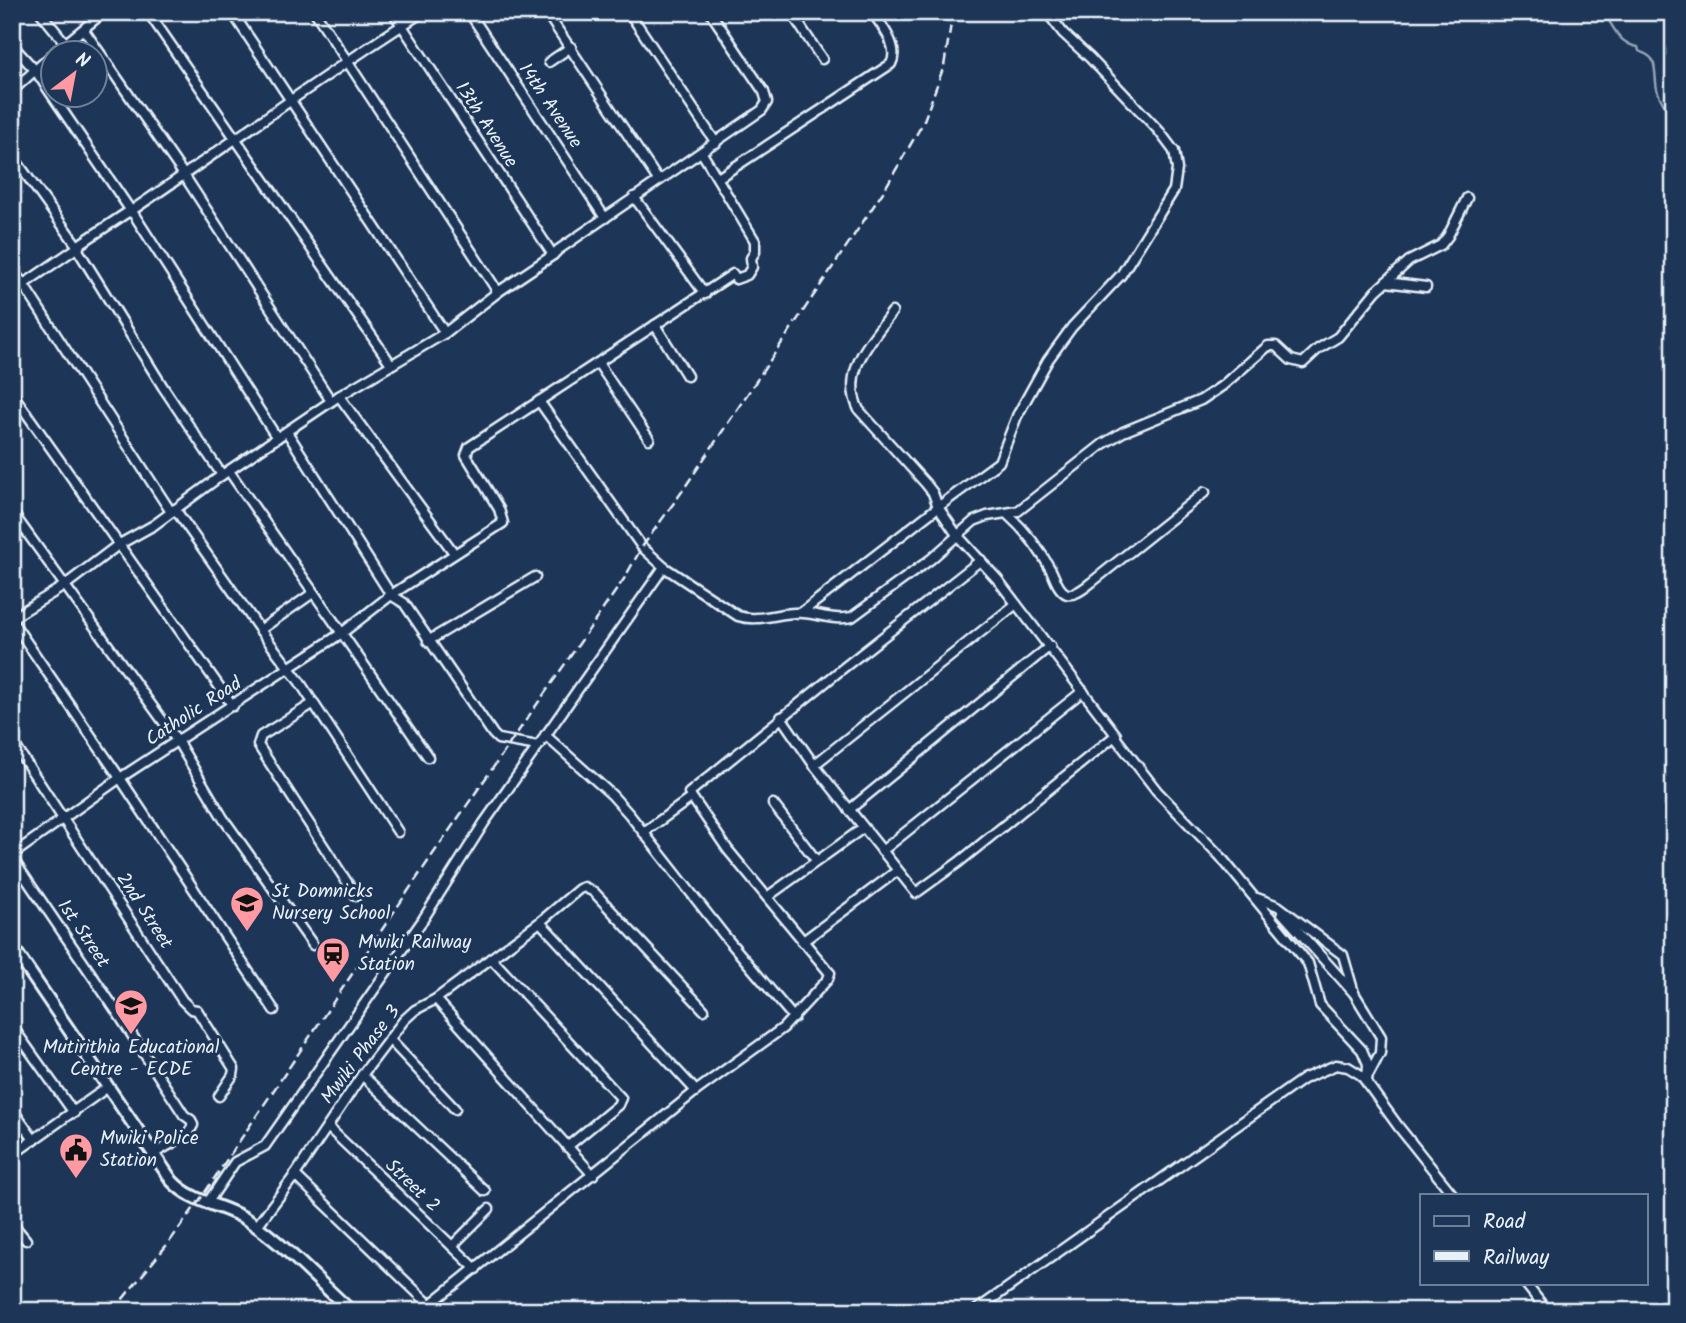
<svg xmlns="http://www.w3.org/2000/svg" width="1686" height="1323" font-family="Kalam,sans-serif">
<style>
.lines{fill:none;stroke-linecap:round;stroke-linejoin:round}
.stream{stroke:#95a4b5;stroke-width:2.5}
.minor-casing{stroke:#e8f1f8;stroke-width:13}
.major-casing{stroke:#e8f1f8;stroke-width:16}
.minor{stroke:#1d3557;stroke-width:8}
.major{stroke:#1d3557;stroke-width:10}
.rail{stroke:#e8f1f8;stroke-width:2.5;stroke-dasharray:10 5;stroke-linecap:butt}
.labels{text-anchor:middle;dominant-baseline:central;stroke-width:6;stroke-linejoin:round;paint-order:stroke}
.street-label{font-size:19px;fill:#e8f1f8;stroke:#1d3557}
.poi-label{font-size:19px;fill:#e8f1f8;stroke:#1d3557;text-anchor:start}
</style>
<rect width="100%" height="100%" fill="#1d3557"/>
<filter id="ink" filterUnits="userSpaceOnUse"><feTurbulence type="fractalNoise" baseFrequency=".0143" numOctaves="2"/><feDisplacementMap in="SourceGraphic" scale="14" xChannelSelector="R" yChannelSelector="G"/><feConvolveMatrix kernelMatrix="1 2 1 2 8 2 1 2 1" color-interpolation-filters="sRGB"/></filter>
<g filter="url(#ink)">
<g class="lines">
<g class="stream">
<path d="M1603,12C1614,26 1617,43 1638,47L1639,51C1644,54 1650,54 1653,61C1656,69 1655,80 1657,89C1661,105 1673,113 1674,131"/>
<polyline points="1674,133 1669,149 1671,186 1674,188"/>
</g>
<g class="minor-casing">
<g id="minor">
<polyline points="40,12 66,44"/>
<polyline points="148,12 391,364"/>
<polyline points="232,12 445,333"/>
<polyline points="315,12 498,292"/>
<polyline points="393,12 553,255"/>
<polyline points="469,12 605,218"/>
<polyline points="546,12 658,180"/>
<polyline points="629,12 716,143"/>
<polyline points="791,12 822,59"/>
<polyline points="84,30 184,175 331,401"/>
<path d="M12,45L35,70L131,211C229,145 323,75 423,12"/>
<polyline points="55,52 104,12"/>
<polyline points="549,62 571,47"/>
<polyline points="12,91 52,55"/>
<polyline points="12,155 78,247 24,284 12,271"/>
<path d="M718,178L891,64C900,47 882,26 872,12"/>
<polyline points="634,197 705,294"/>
<polyline points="1386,282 1426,287"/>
<polyline points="12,291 23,284 171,512"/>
<polyline points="655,325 687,376"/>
<polyline points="598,363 649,439"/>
<polyline points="12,393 233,706"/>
<polyline points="339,396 454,553"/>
<path d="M539,401L642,547L664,567L738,616C760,623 781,611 803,613C820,614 834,621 852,617L931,559L974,521L987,516L1018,511L1103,444L1123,432L1201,400L1222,386L1268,346H1276L1291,360L1303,363L1318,349L1338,337L1376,291L1409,261L1441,245L1448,236L1467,198"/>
<polyline points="287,432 391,595 404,603 493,734 498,739 538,746"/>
<polyline points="229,471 428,757"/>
<polyline points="222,475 163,387 78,250 80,244 128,212 133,213 277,438"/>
<polyline points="175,509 260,630 299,681 398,832"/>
<polyline points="12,512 178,742 223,818 313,945"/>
<path d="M1007,514C1026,531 1040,549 1052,572C1055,579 1059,591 1067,594C1076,596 1085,587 1092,582L1205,492"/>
<path d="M802,612L938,507L933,493L926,484L859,410C840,371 871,342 892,312"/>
<polyline points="12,618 64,586 118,545 154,525 222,475 339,396 445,333 498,292 553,255 558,250 762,110 767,102 764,92 710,12"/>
<polyline points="12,621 120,778 274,1010"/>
<polyline points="260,630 313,593"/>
<polyline points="428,641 535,577"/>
<polyline points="314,703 261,736 258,745 356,896"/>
<polyline points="781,717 814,765 916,893 959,862 1116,735 998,580 957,535 938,507 999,462 1017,416 1048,360 1072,327 1121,275 1174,190 1177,169 1174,151 1159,131 1090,58 1063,33 1047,12"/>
<polyline points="545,735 612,795 629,814 724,935 794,1018"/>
<polyline points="1115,737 1157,791 1220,856 1308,963 1320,1005 1362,1050 1368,1064 1367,1083"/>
<polyline points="12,741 182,1000 191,1009 197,1010 234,1069 233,1075 219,1096"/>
<polyline points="814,765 1016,604"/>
<polyline points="773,804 816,860"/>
<polyline points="849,810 1050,646"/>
<polyline points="644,832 691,798"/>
<polyline points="882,851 1083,691"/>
<polyline points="12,855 120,778 342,633 391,595 503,523 499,509 466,455 469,447 733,274 736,279 747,275 752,267 751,258 755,252 755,241 702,153"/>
<polyline points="12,858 117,1012 184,1115 191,1120 193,1125 188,1134 153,1154"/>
<polyline points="767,897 863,828"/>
<polyline points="1257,898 1278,906 1343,955 1354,993 1381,1037 1380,1053 1369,1074"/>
<polyline points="1282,913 1353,992"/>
<polyline points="540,922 696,1091"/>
<polyline points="802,942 897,871"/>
<polyline points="491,958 621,1098 618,1105 567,1147"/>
<polyline points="436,999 593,1175"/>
<polyline points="12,1026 74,1113"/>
<polyline points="389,1039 455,1109"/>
<polyline points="362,1075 485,1191"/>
<polyline points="12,1109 34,1140"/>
<polyline points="328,1127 476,1269"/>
<polyline points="12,1155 108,1087"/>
<polyline points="295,1175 430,1305"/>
<polyline points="208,1202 235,1162 265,1146 422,921 484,823 664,567"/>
<polyline points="12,1223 26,1240"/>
<polyline points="257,1226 295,1175 362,1075 404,1020 415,1010 436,999 540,922 579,889 584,887 594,892 704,1010"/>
<polyline points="452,1246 489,1209"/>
<polyline points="1525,1283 1547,1311"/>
<polyline points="422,1311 696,1091 783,1028 828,979 830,973 828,971 728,850 689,793 842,669 981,560"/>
<polyline points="975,1311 1303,1079 1336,1065 1348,1067 1361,1075 1398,1126 1453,1195"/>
</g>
</g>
<g class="major-casing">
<path id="major" d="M12,946L172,1181C193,1204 224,1204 249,1221C283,1243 320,1283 351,1311"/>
</g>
<use href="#minor" class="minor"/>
<use href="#major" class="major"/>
<polyline class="rail" points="113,1311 170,1241 199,1201 433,854 624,579 642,547 681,493 883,192 923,123 944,66 953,12"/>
</g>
</g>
<defs>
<g id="school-pin" transform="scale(1.75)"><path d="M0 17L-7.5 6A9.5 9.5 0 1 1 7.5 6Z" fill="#ff9aa2" stroke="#1d3557"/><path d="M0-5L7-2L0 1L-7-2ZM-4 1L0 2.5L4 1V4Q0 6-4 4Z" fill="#111"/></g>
<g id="station-pin" transform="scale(1.75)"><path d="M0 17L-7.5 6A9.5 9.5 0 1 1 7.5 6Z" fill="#ff9aa2" stroke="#1d3557"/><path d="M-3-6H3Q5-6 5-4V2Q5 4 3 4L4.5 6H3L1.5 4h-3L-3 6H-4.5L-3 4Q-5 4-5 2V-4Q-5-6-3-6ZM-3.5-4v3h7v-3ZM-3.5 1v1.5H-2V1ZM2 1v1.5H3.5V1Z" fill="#111"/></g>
<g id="civic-pin" transform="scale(1.75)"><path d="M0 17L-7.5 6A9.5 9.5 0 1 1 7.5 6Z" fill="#ff9aa2" stroke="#1d3557"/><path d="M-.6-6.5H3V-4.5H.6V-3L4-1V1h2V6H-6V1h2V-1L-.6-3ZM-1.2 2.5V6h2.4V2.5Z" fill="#111"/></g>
</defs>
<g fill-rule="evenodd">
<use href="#school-pin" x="247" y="903"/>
<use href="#station-pin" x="333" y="954"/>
<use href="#school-pin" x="131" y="1006"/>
<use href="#civic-pin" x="76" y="1150"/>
</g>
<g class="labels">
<g class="street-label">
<text transform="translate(550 106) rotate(56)">14th Avenue</text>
<text transform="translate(486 125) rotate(57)">13th Avenue</text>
<text transform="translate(194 712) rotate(-33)">Catholic Road</text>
<text transform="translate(144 911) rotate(57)">2nd Street</text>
<text transform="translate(83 934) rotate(56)">1st Street</text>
<text transform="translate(361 1055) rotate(-53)">Mwiki Phase 3</text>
<text transform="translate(412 1186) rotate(44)">Street 2</text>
</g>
<g class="poi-label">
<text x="272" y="892">St Domnicks<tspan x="272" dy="22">Nursery School</tspan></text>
<text x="358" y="943">Mwiki Railway<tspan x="358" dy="22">Station</tspan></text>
<text x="131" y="1048" text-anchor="middle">Mutirithia Educational<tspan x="131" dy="22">Centre - ECDE</tspan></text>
<text x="100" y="1139">Mwiki Police<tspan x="100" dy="22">Station</tspan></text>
</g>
</g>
<rect width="1686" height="1323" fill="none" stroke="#1d3557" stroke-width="42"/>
<rect x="21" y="21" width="1644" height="1281" fill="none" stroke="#e8f1f8" stroke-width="2.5" filter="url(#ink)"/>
<rect x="1420" y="1194" width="228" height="91" fill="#1d3557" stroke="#6e8097" stroke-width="2"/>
<rect x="1434" y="1216" width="35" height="10" fill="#1d3557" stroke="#6e8097" stroke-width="2"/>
<text x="1483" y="1228" font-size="21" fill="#e8f1f8">Road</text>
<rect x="1434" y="1251" width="35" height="10" fill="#e8f1f8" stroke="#6e8097" stroke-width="2"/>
<text x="1483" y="1264" font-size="21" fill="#e8f1f8">Railway</text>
<g transform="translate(74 74) rotate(32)"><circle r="33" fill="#1d3557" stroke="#6e8097" stroke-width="2"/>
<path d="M0-5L12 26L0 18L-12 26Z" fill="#ff9aa2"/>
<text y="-10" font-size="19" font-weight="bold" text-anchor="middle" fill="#e8f1f8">N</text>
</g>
</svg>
